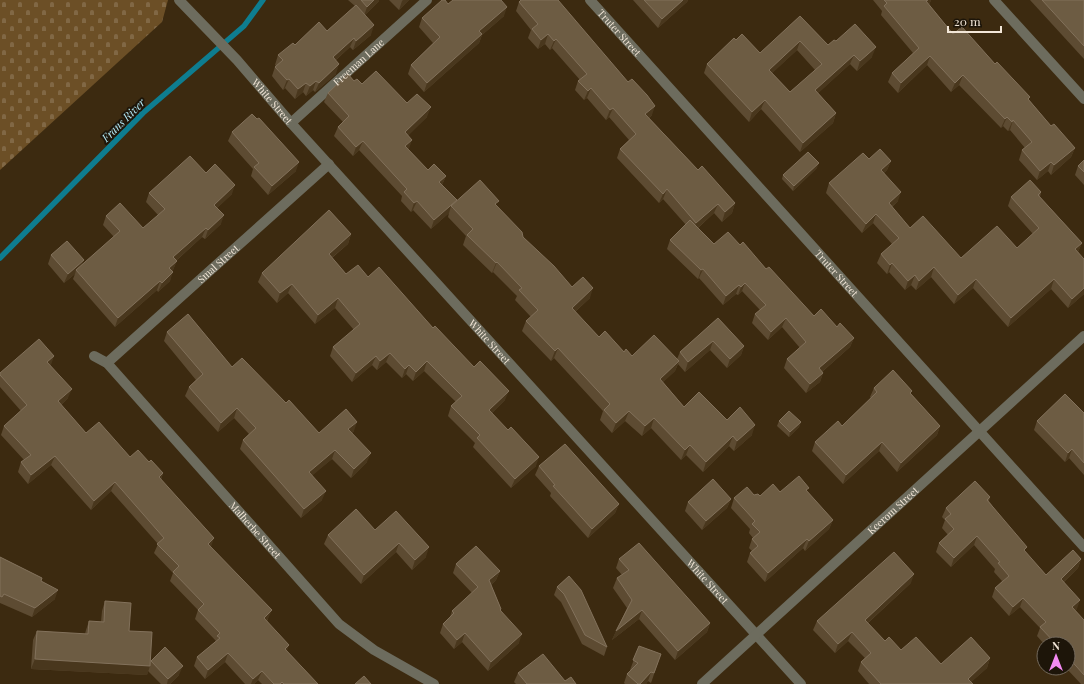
<svg xmlns="http://www.w3.org/2000/svg" width="1084" height="684" font-family="'Playfair Display',serif">
<style>
.cemetery{fill:url(#cemetery-stones)}
.lines{fill:none;stroke-linecap:round;stroke-linejoin:round}
.stream{stroke:#0e7d90;stroke-width:5.5}
.street{stroke:#6d6c5e;stroke-width:10}
.wall{fill:#5d4b32;fill-rule:evenodd}
.shaded-wall{fill:#49371d}
.building{fill:#6d5c43;stroke:#82715b;fill-rule:evenodd}
.labels{text-anchor:middle;dominant-baseline:central;stroke-width:4;stroke-linejoin:round;paint-order:stroke}
.street-label{font-size:10px;fill:#f3e7d8;stroke:#1d1509}
.water-label{font-size:11px;font-style:italic;fill:#b6edfa;stroke:#1d1509}
</style>
<defs>
<pattern id="cemetery-stones" width="16" height="16" patternUnits="userSpaceOnUse"><rect width="16" height="16" fill="#6c4f26"/><path d="M2 7V4a2 2 0 0 1 4 0v3zM10 15v-3a2 2 0 0 1 4 0v3z" fill="#816845"/></pattern>
</defs>
<rect width="100%" height="100%" fill="#3c2a10"/>
<polygon class="cemetery" points="0,0 168,0 162,22 0,170"/>
<g class="lines">
<polyline class="stream" points="0,258 143,113 244,26 263,0"/>
<g class="street">
<path id="s1" d="M179,0L237,60L291,123L801,684"/>
<path id="s2" d="M590,0L1084,547"/>
<polyline points="994,0 1084,99"/>
<path id="s3" d="M291,123L427,0"/>
<path id="s4" d="M94,356L107,363L339,624L374,650L434,684"/>
<path id="s5" d="M107,363L329,164"/>
<path id="s6" d="M702,684L1084,336"/>
</g>
</g>
<g class="wall">
<polygon points="348,0 379,0 379,1 365,15 371,35 353,50 350,47 336,60 336,74 315,92 313,90 306,96 303,92 295,99 285,88 283,90 272,76 275,67 276,66 275,65 278,55 295,45 327,31 355,6"/>
<polygon points="389,0 409,0 399,10"/>
<polygon points="633,0 688,0 687,2 658,28"/>
<polygon points="873,0 931,0 929,5 953,34 995,64 1029,100 1051,126 1075,148 1071,157 1051,175 1048,171 1037,180 1019,160 1022,150 1025,148 1010,130 1008,131 1003,126 1001,128 959,85 951,92 927,65 898,93 888,82 892,73 913,53 881,15 882,11"/>
<polygon points="1030,0 1084,0 1084,59"/>
<polygon points="519,2 652,115 649,118 698,170 735,203 732,213 722,222 714,213 698,228 714,244 740,245 766,269 814,316 837,327 854,338 850,347 822,372 823,373 820,382 806,393 784,368 787,359 800,348 782,327 768,340 752,323 755,314 760,310 742,291 738,295 736,294 723,305 699,278 698,279 667,249 670,240 686,225 663,199 659,203 617,158 620,149 629,140 609,117 606,120 587,98 584,100 575,90 578,81 580,80 552,48 550,50 545,44 538,49 528,38 531,30 516,11"/>
<polygon points="504,16 482,35 479,43 424,92 408,74 411,65 433,43 419,27 422,18"/>
<path d="M800,16L828,45L836,41L872,57L857,71L850,64L818,93L836,113L833,123L800,152L761,109L749,122L704,73L707,64L736,40L760,53ZM797,50L815,70L790,92L772,73Z"/>
<polygon points="354,81 407,103 427,117 408,135 408,149 428,170 446,176 442,185 456,202 497,206 523,237 572,287 590,298 575,312 599,337 632,356 677,359 680,352 718,318 744,346 741,355 727,368 710,350 685,372 678,364 675,371 663,382 684,407 727,420 752,435 734,451 729,446 703,472 686,455 681,460 651,428 642,436 625,421 612,433 600,420 603,411 554,358 551,361 522,331 526,321 531,317 515,300 517,296 493,272 492,273 463,245 466,236 448,217 449,213 431,229 413,210 411,212 401,201 402,196 359,150 353,156 334,136 338,127 343,122 324,102 328,93"/>
<polygon points="257,119 296,171 268,195 251,176 253,169 228,141 232,132"/>
<polygon points="869,159 891,161 887,170 884,173 898,201 892,207 910,228 961,258 1017,248 1033,234 1008,206 1011,197 1041,192 1040,197 1082,243 1078,252 1084,259 1084,294 1068,308 1051,289 1008,327 973,288 954,304 931,277 916,290 911,285 905,290 889,272 887,274 877,263 881,254 892,244 873,223 862,233 826,193 829,183"/>
<polygon points="1084,160 1084,185 1075,175 1078,166"/>
<polygon points="817,168 793,191 782,179 783,175"/>
<polygon points="206,173 232,194 217,208 221,224 205,239 202,237 177,260 173,270 172,271 170,281 158,292 157,290 115,327 73,279 75,274 64,283 48,264 51,255 82,265 114,237 103,225 106,216 143,228 158,215 146,202 149,193"/>
<polygon points="351,234 348,244 332,258 346,274 368,277 433,328 505,400 492,413 536,466 511,488 473,447 475,443 448,416 451,406 456,402 424,371 413,381 406,374 402,378 386,362 377,370 372,365 352,382 330,356 333,347 354,330 335,308 315,324 288,293 277,303 258,282 262,273"/>
<polygon points="167,332 232,367 286,403 319,433 354,431 352,433 367,462 351,478 332,459 312,475 322,500 301,518 240,449 243,440 249,434 234,418 218,432 185,396 189,387 196,380 164,341"/>
<polygon points="54,356 50,365 68,398 61,405 86,433 130,457 149,462 163,473 161,480 211,547 268,619 267,621 287,651 318,684 262,684 258,680 254,684 245,684 225,662 205,679 194,666 197,657 216,641 195,619 198,610 170,581 173,573 154,553 158,544 111,491 91,510 51,465 28,484 18,472 21,462 24,460 1,435 4,426 21,411 0,387 0,373"/>
<polygon points="874,388 911,394 940,426 937,435 897,472 879,451 843,484 812,451 815,442 842,426 871,398 870,397"/>
<polygon points="1084,413 1084,475 1069,458 1065,462 1034,430 1037,421"/>
<polygon points="779,421 801,422 799,427 789,437 777,426"/>
<polygon points="539,466 619,504 615,513 588,538 550,496 551,493 535,475"/>
<polygon points="780,492 807,492 833,520 829,529 805,551 803,548 765,582 747,562 750,553 752,551 749,548 752,539 753,538 749,533 750,529 731,508 734,498 760,496"/>
<polygon points="990,497 989,501 1025,552 1046,575 1081,559 1078,568 1064,582 1077,609 1075,610 1084,620 1084,684 1081,684 1066,668 1068,668 1068,644 1044,644 1037,636 1040,628 1020,607 1009,616 992,597 995,588 1002,581 994,572 995,569 974,545 951,567 936,552 939,543 948,535 942,528 945,520 942,517 946,508"/>
<polygon points="731,499 727,508 702,530 685,511 688,502"/>
<polygon points="375,530 426,557 412,570 396,552 361,584 324,544 328,535"/>
<polygon points="0,557 42,578 41,581 55,599 32,617 0,603 0,604"/>
<polygon points="619,559 710,623 707,632 675,660 639,619 612,640 627,608 613,588 617,578 622,575 616,568"/>
<polygon points="456,564 500,571 496,580 491,585 501,609 501,610 519,643 488,671 462,642 454,649 440,633 443,624 450,617 452,611 472,593 453,573"/>
<polygon points="569,576 607,647 604,656 582,644 561,602 554,595 557,587"/>
<polygon points="911,583 868,623 885,641 901,650 941,664 990,658 987,668 971,682 973,684 869,684 858,671 861,662 865,658 848,641 835,653 813,630 817,621"/>
<polygon points="105,601 129,631 150,663 151,661 179,675 170,684 161,684 148,671 147,675 31,669 33,640 37,631 85,634 86,630 89,621 101,622 102,611"/>
<polygon points="639,646 661,654 651,683 648,681 646,684 625,684 624,683 627,674 631,670 630,670"/>
<polygon points="518,673 565,681 576,684 516,684 514,682"/>
</g>
<g class="shaded-wall">
<polygon points="374,0 379,0 379,1 364,16 367,7"/>
<polygon points="403,0 409,0 399,10 402,1"/>
<polygon points="683,0 688,0 687,2 658,28 662,19"/>
<polygon points="928,0 931,0 929,5 926,1"/>
<polygon points="507,7 504,16 482,35 479,43 424,92 427,83 479,31"/>
<polygon points="374,25 371,35 353,50 356,41"/>
<polygon points="548,34 545,44 538,49 541,40"/>
<polygon points="354,38 350,47 329,66 333,57"/>
<polygon points="556,39 552,48 550,50 554,41"/>
<polygon points="800,41 797,50 766,79 769,70"/>
<polygon points="876,47 872,57 857,71 860,61"/>
<polygon points="854,55 850,64 812,99 815,90"/>
<polygon points="930,56 927,65 898,93 901,83"/>
<polygon points="339,64 336,74 315,92 319,83"/>
<polygon points="963,75 959,85 951,92 955,83"/>
<polygon points="289,79 285,88 283,90 287,80"/>
<polygon points="316,81 313,90 306,96 310,86"/>
<polygon points="306,83 303,92 295,99 298,89"/>
<polygon points="591,88 587,98 584,100 588,91"/>
<polygon points="765,100 761,109 749,122 752,112"/>
<polygon points="655,106 652,115 642,124 645,114"/>
<polygon points="431,107 427,117 402,142 405,132"/>
<polygon points="613,108 609,117 606,120 610,110"/>
<polygon points="836,113 833,123 800,152 803,143"/>
<polygon points="1007,117 1003,126 1001,128 1005,119"/>
<polygon points="1013,120 1010,130 1008,131 1012,122"/>
<polygon points="412,140 409,149 402,155 405,146"/>
<polygon points="363,141 359,150 353,156 356,147"/>
<polygon points="1075,148 1071,157 1051,175 1054,165"/>
<polygon points="891,161 887,170 878,179 881,170"/>
<polygon points="299,162 296,171 268,195 272,186"/>
<polygon points="1051,162 1048,171 1037,180 1040,171"/>
<polygon points="819,163 817,168 793,191 794,186"/>
<polygon points="446,176 442,185 439,182"/>
<polygon points="235,185 232,194 211,214 214,205"/>
<polygon points="667,189 663,199 659,203 663,194"/>
<polygon points="901,192 898,201 885,212 889,203"/>
<polygon points="457,200 453,209 451,206 449,213 431,229 434,220"/>
<polygon points="417,201 413,210 411,212 414,203"/>
<polygon points="735,203 732,213 722,222 725,212"/>
<polygon points="718,204 714,213 693,232 696,223"/>
<polygon points="876,214 873,223 862,233 866,224"/>
<polygon points="224,215 221,224 205,239 208,230"/>
<polygon points="206,228 202,237 170,266 173,257"/>
<polygon points="351,234 348,244 325,263 329,254"/>
<polygon points="1082,243 1078,252 1071,258 1075,249"/>
<polygon points="84,260 80,270 76,270 75,274 64,283 68,274"/>
<polygon points="177,261 173,270 166,277 169,268"/>
<polygon points="497,262 493,272 492,273 496,263"/>
<polygon points="892,263 889,272 887,274 890,265"/>
<polygon points="934,267 931,277 916,290 919,281"/>
<polygon points="703,269 699,278 698,279 701,270"/>
<polygon points="173,272 170,281 158,292 162,283"/>
<polygon points="915,275 911,285 905,290 908,281"/>
<polygon points="976,279 973,288 954,304 958,295"/>
<polygon points="1054,279 1051,289 1008,327 1011,318"/>
<polygon points="160,281 157,290 115,327 118,318"/>
<polygon points="745,283 742,291 738,295 741,287"/>
<polygon points="292,284 288,293 277,303 280,293"/>
<polygon points="739,285 736,294 723,305 726,296"/>
<polygon points="593,288 590,298 568,318 572,308"/>
<polygon points="1084,288 1084,294 1068,308 1072,299"/>
<polygon points="338,298 335,308 315,324 318,315"/>
<polygon points="786,318 782,327 768,340 771,332"/>
<polygon points="854,338 850,347 816,377 819,368"/>
<polygon points="713,341 710,350 685,372 688,362"/>
<polygon points="744,346 741,355 727,368 730,359"/>
<polygon points="558,348 554,358 551,361 555,351"/>
<polygon points="390,353 386,362 377,370 380,361"/>
<polygon points="54,356 51,365 44,371 47,362"/>
<polygon points="376,356 372,365 352,382 356,373"/>
<polygon points="427,361 424,371 413,381 416,372"/>
<polygon points="679,361 675,371 656,389 660,379"/>
<polygon points="409,365 406,374 402,378 405,369"/>
<polygon points="823,373 820,382 806,393 810,384"/>
<polygon points="72,389 68,398 55,410 58,401"/>
<polygon points="509,391 505,400 486,419 489,410"/>
<polygon points="237,408 234,418 218,432 221,423"/>
<polygon points="629,411 625,421 612,433 616,423"/>
<polygon points="654,418 651,428 642,436 645,426"/>
<polygon points="357,422 354,431 345,438 348,429"/>
<polygon points="801,422 799,427 789,437 790,432"/>
<polygon points="755,425 752,435 734,451 737,441"/>
<polygon points="940,426 937,435 897,472 901,463"/>
<polygon points="733,436 729,446 703,472 706,462"/>
<polygon points="882,442 879,451 843,484 846,475"/>
<polygon points="690,445 686,455 681,460 685,450"/>
<polygon points="1072,449 1069,458 1065,462 1068,453"/>
<polygon points="335,450 332,459 306,481 309,472"/>
<polygon points="371,453 367,462 351,478 354,469"/>
<polygon points="55,456 51,465 28,484 31,475"/>
<polygon points="539,457 536,466 511,488 515,479"/>
<polygon points="163,473 160,482 159,477"/>
<polygon points="115,482 111,491 91,510 94,501"/>
<polygon points="326,491 322,500 301,518 304,509"/>
<polygon points="731,499 727,508 702,530 706,521"/>
<polygon points="619,504 615,513 588,538 592,529"/>
<polygon points="833,520 829,529 805,551 809,541"/>
<polygon points="977,536 974,545 951,567 954,558"/>
<polygon points="214,538 211,547 208,544"/>
<polygon points="807,539 803,548 765,582 768,573"/>
<polygon points="399,543 396,552 361,584 364,575"/>
<polygon points="429,547 426,557 412,570 415,560"/>
<polygon points="1081,559 1078,568 1057,588 1061,579"/>
<polygon points="500,571 496,580 485,590 489,580"/>
<polygon points="914,574 911,583 861,629 865,620"/>
<polygon points="58,590 55,599 32,617 35,608"/>
<polygon points="1023,598 1020,607 1009,616 1013,607"/>
<polygon points="1080,600 1077,609 1069,616 1072,607"/>
<polygon points="272,610 268,619 260,627 264,618"/>
<polygon points="642,610 639,619 612,640 616,631"/>
<polygon points="710,623 707,632 675,660 678,651"/>
<polygon points="852,632 848,641 835,653 838,644"/>
<polygon points="465,633 462,642 454,649 457,640"/>
<polygon points="522,634 519,643 488,671 491,662"/>
<polygon points="289,645 286,654 285,649"/>
<polygon points="228,653 225,662 205,679 208,670"/>
<polygon points="990,658 987,668 969,684 968,679"/>
<polygon points="35,659 150,666 147,675 31,669"/>
<polygon points="183,666 179,675 170,684 167,684 168,679"/>
<polygon points="262,671 258,680 254,684 251,684 253,679"/>
<polygon points="651,672 648,681 646,684 640,684"/>
</g>
<g class="building">
<polygon points="361,0 374,0 367,7"/>
<polygon points="442,0 445,0 448,4 453,0 501,0 507,7 479,31 482,34 427,83 411,65 440,37 422,18"/>
<polygon points="521,0 558,0 628,82 632,79 647,95 655,106 645,114 698,170 702,166 735,203 725,212 718,204 696,223 667,189 663,194 620,149 636,134 613,108 610,110 591,88 588,91 578,81 587,74 556,39 554,41 548,34 541,40 532,29 538,24 519,2"/>
<polygon points="644,0 683,0 662,19"/>
<polygon points="884,0 928,0 926,1 953,34 962,27 995,64 997,62 1030,97 1028,99 1051,126 1054,124 1075,148 1054,165 1051,162 1040,171 1022,150 1032,142 1013,120 1012,122 1007,117 1005,119 963,75 955,83 930,56 901,83 892,73 919,48 884,6 887,3"/>
<polygon points="1042,0 1084,0 1084,46"/>
<polygon points="356,5 374,25 356,41 354,38 333,57 339,64 319,83 316,81 310,86 306,83 298,89 289,79 287,80 275,67 283,60 278,55 293,43 295,45 319,22 327,31"/>
<path d="M800,16L828,45L834,40L836,41L855,24L876,47L860,61L854,55L815,90L836,113L803,143L765,100L752,112L707,64L734,38L736,40L742,34L760,53ZM800,41L822,64L790,92L769,70Z"/>
<polygon points="376,71 407,103 417,94 431,107 405,132 412,140 405,146 428,170 434,164 446,176 439,182 457,200 434,220 417,201 414,203 404,192 407,189 363,141 356,147 338,127 349,116 328,93 348,74 354,81 357,79 362,84"/>
<polygon points="252,114 257,119 259,118 299,162 272,186 254,167 259,163 232,132"/>
<polygon points="880,149 891,161 881,170 901,192 889,203 910,228 923,216 961,258 997,226 1017,248 1039,228 1011,197 1030,180 1041,192 1038,195 1082,243 1075,249 1084,259 1084,288 1072,299 1054,279 1011,318 976,279 958,295 934,267 919,281 915,275 908,281 892,263 890,265 881,254 899,238 876,214 866,224 829,183 863,153 869,159"/>
<polygon points="808,152 819,163 794,186 783,175"/>
<polygon points="190,156 206,173 215,164 235,185 214,205 224,215 208,230 206,228 173,257 177,261 169,268 173,272 162,283 160,281 118,318 76,270 120,231 106,216 120,203 143,228 165,209 149,193"/>
<polygon points="1084,160 1084,172 1078,166"/>
<polygon points="480,180 499,201 495,204 522,232 523,237 554,266 572,287 583,277 593,288 572,308 599,337 605,331 624,352 626,349 632,356 654,335 679,361 660,379 684,407 699,392 727,420 740,407 755,425 737,441 733,436 706,462 690,445 685,450 654,418 645,426 629,411 616,423 604,410 610,404 558,348 555,351 526,321 538,310 519,290 522,288 497,262 496,263 467,235 473,229 451,206"/>
<polygon points="329,210 351,234 329,254 346,274 358,265 368,277 379,267 433,328 435,326 474,367 480,361 509,391 489,410 508,430 511,427 539,457 515,479 477,438 480,435 451,406 462,396 427,361 416,372 409,365 405,369 390,353 380,361 376,356 356,373 333,347 360,324 338,298 318,315 292,284 280,293 262,273"/>
<polygon points="690,220 714,244 728,232 740,245 743,242 766,269 769,267 814,316 821,309 837,327 840,323 854,338 819,368 823,373 810,384 787,359 806,342 786,318 771,332 755,314 766,305 745,283 741,287 739,285 726,296 703,269 701,270 670,240"/>
<polygon points="67,241 84,260 68,274 51,255"/>
<polygon points="188,314 232,367 242,358 286,403 289,400 319,433 346,409 357,422 348,429 371,453 354,469 335,450 309,472 326,491 304,509 243,440 256,428 237,408 221,423 189,387 203,374 167,332"/>
<polygon points="718,318 744,346 730,359 713,341 688,362 680,352"/>
<polygon points="39,339 54,356 47,362 72,389 58,401 86,433 99,422 130,457 138,450 149,462 151,460 163,473 159,477 214,538 208,544 272,610 264,618 289,645 285,649 318,684 284,684 282,682 280,684 274,684 262,671 253,679 228,653 208,670 197,657 220,638 217,636 220,633 198,610 204,604 173,572 179,566 157,544 164,538 115,482 94,501 55,456 31,475 21,462 31,455 4,426 27,405 0,375 0,373"/>
<polygon points="893,370 912,391 910,393 940,426 901,463 882,442 846,475 815,442 838,421 842,426 877,392 874,388"/>
<polygon points="1065,394 1084,413 1084,463 1072,449 1068,453 1037,421"/>
<polygon points="789,411 801,422 790,432 779,421"/>
<polygon points="565,444 619,504 592,529 553,486 555,485 539,466"/>
<polygon points="799,476 809,488 806,490 833,520 809,541 807,539 768,573 750,553 758,546 752,539 760,532 752,524 755,521 734,498 747,487 754,495 758,494 760,496 773,484 780,492"/>
<polygon points="713,479 731,499 706,521 688,502"/>
<polygon points="975,481 990,497 987,500 1027,547 1024,550 1046,575 1073,550 1081,559 1061,579 1080,600 1072,607 1084,620 1084,675 1068,657 1068,644 1056,644 1040,627 1046,622 1023,598 1013,607 995,588 1009,576 998,563 1000,562 977,536 954,558 939,543 954,529 945,519 951,514 946,508"/>
<polygon points="356,509 375,530 396,511 429,547 415,560 399,543 364,575 328,535"/>
<polygon points="639,543 710,623 678,651 642,610 616,631 632,600 617,578 629,570 619,559"/>
<polygon points="476,546 500,571 489,580 501,609 500,610 522,634 491,662 465,633 457,640 443,624 454,613 452,611 478,587 456,564"/>
<polygon points="894,552 914,574 865,620 885,641 889,637 901,650 916,637 941,664 971,637 990,658 968,679 973,684 881,684 861,662 871,653 852,632 838,644 817,621"/>
<polygon points="0,557 42,578 41,581 58,590 35,608 4,594 2,597 0,596"/>
<polygon points="569,576 581,590 607,647 585,635 564,594 557,587"/>
<polygon points="105,601 131,603 129,631 152,632 150,666 35,659 37,631 88,634 89,621 104,622"/>
<polygon points="639,646 661,654 654,673 651,672 640,684 638,684 627,674 638,663 633,660"/>
<polygon points="165,647 183,666 168,679 151,661"/>
<polygon points="543,654 565,681 571,677 576,684 527,684 518,673"/>
<polygon points="364,676 371,684 355,684"/>
</g>
<g class="labels">
<g class="street-label">
<text stroke="none"><textPath href="#s2" startOffset="44">Truter Street</textPath></text>
<text stroke="none"><textPath href="#s3" startOffset="91">Freeman Lane</textPath></text>
<text stroke="none"><textPath href="#s1" startOffset="138">White Street</textPath></text>
<text stroke="none"><textPath href="#s5" startOffset="149">Smal Street</textPath></text>
<text stroke="none"><textPath href="#s2" startOffset="368">Truter Street</textPath></text>
<text stroke="none"><textPath href="#s1" startOffset="462">White Street</textPath></text>
<text stroke="none"><textPath href="#s6" startOffset="258">Keerom Street</textPath></text>
<text stroke="none"><textPath href="#s4" startOffset="238">Malherbe Street</textPath></text>
<text stroke="none"><textPath href="#s1" startOffset="786">White Street</textPath></text>
</g>
<g class="water-label">
<text transform="translate(123 120) rotate(-45)">Frans River</text>
</g>
</g>
<g transform="translate(1056 656)"><circle r="19" fill="#1d1509" stroke="#73695c"/>
<path d="M0-3L7 15L0 10L-7 15Z" fill="#f38af2"/>
<text y="-6" font-size="11" font-weight="bold" text-anchor="middle" fill="#f3e7d8">N</text>
</g>
<path d="M948 26v6h53v-6" fill="none" stroke="#f3e7d8" stroke-width="2"/>
<text x="954" y="26" font-size="12" fill="#f3e7d8" stroke="#1d1509" stroke-width="3" paint-order="stroke">20 m</text>
</svg>
